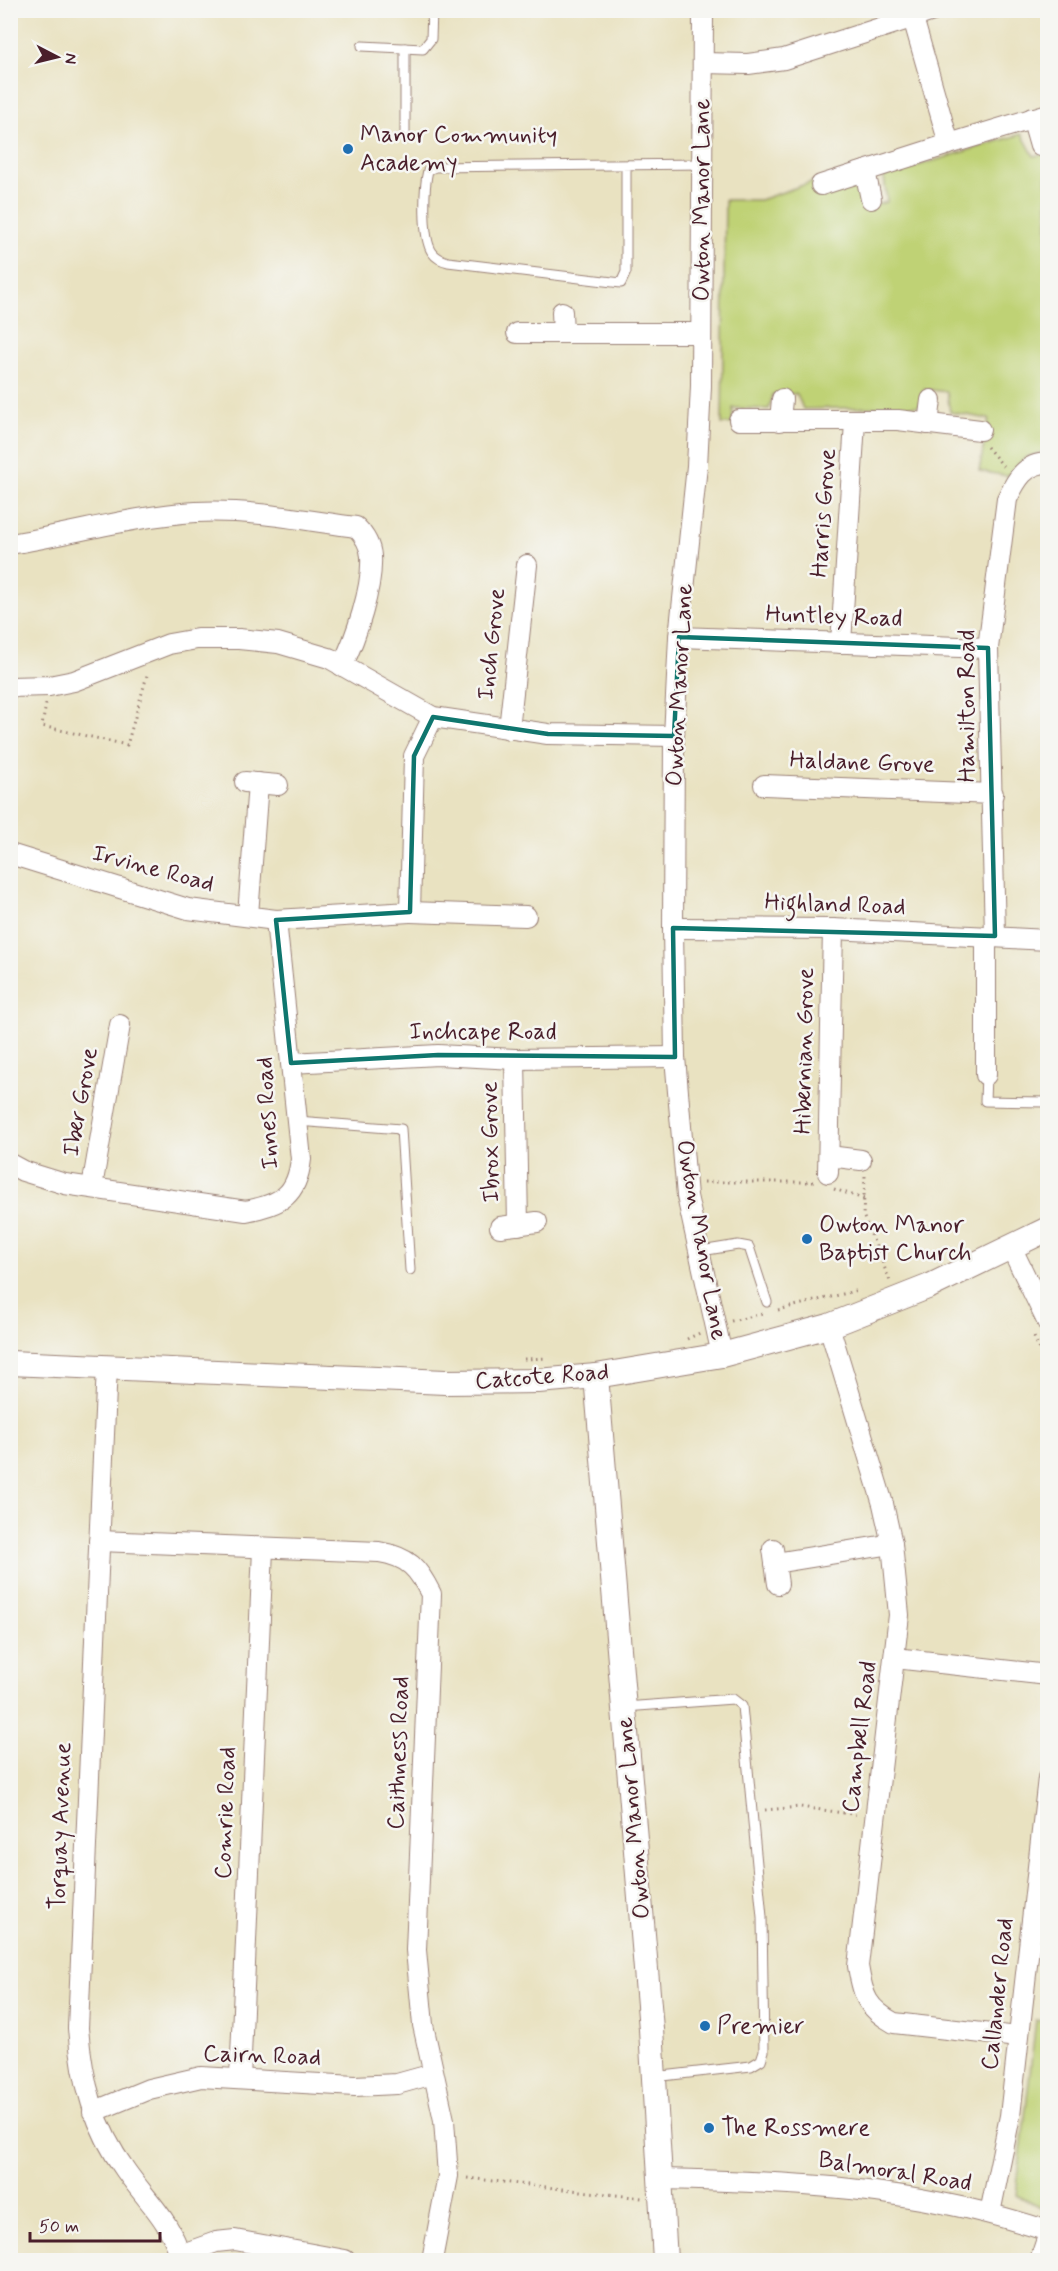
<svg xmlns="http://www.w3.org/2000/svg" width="1058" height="2271" font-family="Mynerve,sans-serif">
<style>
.green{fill:#bfd275;stroke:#847850;stroke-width:1.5}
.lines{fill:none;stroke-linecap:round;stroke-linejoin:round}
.service-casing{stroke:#9a8076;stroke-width:11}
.minor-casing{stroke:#9a8076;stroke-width:22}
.tertiary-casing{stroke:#9a8076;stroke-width:26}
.path{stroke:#9a8076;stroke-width:3;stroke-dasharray:1.5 4.5;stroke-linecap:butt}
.service{stroke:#fff;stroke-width:9}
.minor{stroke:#fff;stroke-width:20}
.tertiary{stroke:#fff;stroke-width:24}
.marked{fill:none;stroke:#0f766e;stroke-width:4.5;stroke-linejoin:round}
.poi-dot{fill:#1f6fb2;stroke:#f6f6f2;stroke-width:2}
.labels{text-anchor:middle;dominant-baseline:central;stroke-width:5;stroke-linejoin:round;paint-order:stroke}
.poi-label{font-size:24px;fill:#4a1f2b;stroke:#f6f6f2;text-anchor:start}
.street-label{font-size:24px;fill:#4a1f2b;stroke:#f6f6f2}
</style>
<rect width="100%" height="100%" fill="#f6f6f2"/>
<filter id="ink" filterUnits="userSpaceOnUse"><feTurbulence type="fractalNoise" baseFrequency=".0167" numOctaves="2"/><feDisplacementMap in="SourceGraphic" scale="12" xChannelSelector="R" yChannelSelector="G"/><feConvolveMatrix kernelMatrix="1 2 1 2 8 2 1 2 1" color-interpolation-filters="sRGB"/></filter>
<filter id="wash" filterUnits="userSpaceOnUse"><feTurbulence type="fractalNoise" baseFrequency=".008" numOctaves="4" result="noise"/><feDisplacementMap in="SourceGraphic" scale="24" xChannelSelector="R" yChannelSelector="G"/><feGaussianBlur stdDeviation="1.35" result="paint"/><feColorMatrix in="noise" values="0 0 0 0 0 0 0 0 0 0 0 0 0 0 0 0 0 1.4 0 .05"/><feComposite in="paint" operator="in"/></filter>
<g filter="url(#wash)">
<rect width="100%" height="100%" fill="#e9e2c1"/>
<g class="green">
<polygon points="1022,134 1034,156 1047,153 1047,451 1026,457 1007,476 979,471 989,419 950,412 947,392 924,389 919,406 803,409 797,394 773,394 769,409 733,408 732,424 722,424 725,200 760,200 815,181 821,194 861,183 870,206 887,202 884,176"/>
<polygon points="1036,2020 1047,2022 1047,2211 1016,2195"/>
</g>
</g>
<g filter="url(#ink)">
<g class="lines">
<g class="service-casing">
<g id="service">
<polyline points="362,46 423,49 431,39 432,10"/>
<polyline points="405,48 405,139"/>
<path d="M626,165V272L621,283L448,262C441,260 436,258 432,252C422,237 424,187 428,170L435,167L702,164"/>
<polyline points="986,1075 985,1101 1048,1102"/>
<polyline points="297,1121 401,1129 410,1270"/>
<polyline points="701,1251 738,1245 749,1247 767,1302"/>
<polyline points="625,1707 733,1699 742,1706 762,1917 764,2051 761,2060 751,2066 654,2077"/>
</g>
</g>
<g class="minor-casing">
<g id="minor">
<polyline points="703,10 701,386 697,466 679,637 674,736 673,928 675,1057 687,1196 722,1355"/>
<polyline points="703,63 748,64 784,59 936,10"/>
<polyline points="1032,118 1040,146"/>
<polyline points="949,144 1048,114"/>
<polyline points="865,171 871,199"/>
<polyline points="821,185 949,144 913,18"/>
<polyline points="562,312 563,333"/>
<polyline points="517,333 701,333"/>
<polyline points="739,420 898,420 980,430"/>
<polyline points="780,421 782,399"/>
<polyline points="928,424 931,400"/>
<path d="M10,544C72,534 133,516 196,512C249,509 303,520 356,527C364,535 370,544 371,556C373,587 356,638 342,666"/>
<polyline points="679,637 988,648"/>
<polyline points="841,643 855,422"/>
<polyline points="10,687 49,686 74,681 169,644 197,639 239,639 278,643 329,658 433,717 548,734 674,736"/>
<polyline points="509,729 527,565"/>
<polyline points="245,782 278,785"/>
<polyline points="764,785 993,794"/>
<polyline points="10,854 188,909 276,920 410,912 414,756 433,717"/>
<polyline points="410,912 526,916"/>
<polyline points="248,915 258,783"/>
<polyline points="673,928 833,929 1048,940"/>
<path d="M995,936L988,648L1007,499C1016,480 1025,463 1048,463"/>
<polyline points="515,1059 518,1225"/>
<polyline points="291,1063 438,1055 515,1059 675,1057"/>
<polyline points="986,1075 986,936"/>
<polyline points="829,1156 861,1160"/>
<path d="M10,1164L23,1171L65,1184L246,1211C281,1204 297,1196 301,1159L276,920"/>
<polyline points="828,1173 833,929"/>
<polyline points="92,1187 120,1025"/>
<polyline points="500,1227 537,1222"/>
<polyline points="1011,1247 1048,1323"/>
<path d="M829,1326L883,1504L892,1544L899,1615L858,1966C863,1997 867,2008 894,2023L1018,2037"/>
<path d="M107,1366L78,2028C82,2080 94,2128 126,2171C150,2205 169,2218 182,2260"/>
<path d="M99,1541L379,1552C409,1557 418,1568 431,1594L416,1950L423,2025L444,2120L448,2176L432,2260"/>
<polyline points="773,1549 778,1584"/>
<polyline points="775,1563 892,1544"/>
<polyline points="895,1658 1048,1675"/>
<polyline points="240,2079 263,1549"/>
<polyline points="93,2112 149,2089 201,2077 355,2086 397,2084 433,2074"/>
<path d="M661,2179C799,2182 915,2187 1048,2231"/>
<polyline points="990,2213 1010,2116 1048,1778"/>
<polyline points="180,2255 216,2242 235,2240 345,2260"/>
<polyline points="1040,2260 1048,2236"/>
</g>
</g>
<g class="tertiary-casing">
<g id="tertiary">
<polyline points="10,1363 445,1382 538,1381 596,1376 722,1355 829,1326 930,1286 1048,1229"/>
<polyline points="596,1376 651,2029 665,2260"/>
</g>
</g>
<g class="path">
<polyline points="987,447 1004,467"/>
<polyline points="46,704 42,726 127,745 148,672"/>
<polyline points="865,1176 863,1215 890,1281"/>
<polyline points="704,1182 814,1182"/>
<polyline points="834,1189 864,1199"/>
<polyline points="778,1310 859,1290"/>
<polyline points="731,1321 763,1314"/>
<polyline points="1034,1337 1048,1368"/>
<polyline points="687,1339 700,1333"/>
<polyline points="524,1359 547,1358"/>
<polyline points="1047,1658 1048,1649"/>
<polyline points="765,1810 800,1807 859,1815"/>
<polyline points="467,2178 642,2198"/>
</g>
<use href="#service" class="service"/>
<use href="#minor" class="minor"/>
<use href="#tertiary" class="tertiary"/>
</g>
</g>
<path class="marked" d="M679,637L988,648L995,936L673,928L675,1057L438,1055L291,1063L276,920L410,912L414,756L433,717L548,734L674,736Z"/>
<g class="poi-dot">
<circle cx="348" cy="149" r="6"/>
<circle cx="807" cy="1239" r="6"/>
<circle cx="705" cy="2026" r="6"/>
<circle cx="709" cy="2128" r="6"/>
</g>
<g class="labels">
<g class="poi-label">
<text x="360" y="135">Manor Community<tspan x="360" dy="28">Academy</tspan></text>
<text x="819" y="1225">Owton Manor<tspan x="819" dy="28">Baptist Church</tspan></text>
<text x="717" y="2026">Premier</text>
<text x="721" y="2128">The Rossmere</text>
</g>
<g class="street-label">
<text transform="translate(702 200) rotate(-90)">Owton Manor Lane</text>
<text transform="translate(824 513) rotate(-86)">Harris Grove</text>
<text transform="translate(834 617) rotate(2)">Huntley Road</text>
<text transform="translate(492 644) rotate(-84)">Inch Grove</text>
<text transform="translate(680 685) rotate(-87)">Owton Manor Lane</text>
<text transform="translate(967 706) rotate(-90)">Hamilton Road</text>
<text transform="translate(862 763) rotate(2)">Haldane Grove</text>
<text transform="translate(153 869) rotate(15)">Irvine Road</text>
<text transform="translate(835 905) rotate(2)">Highland Road</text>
<text x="483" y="1032">Inchcape Road</text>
<text transform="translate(805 1051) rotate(-89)">Hibernian Grove</text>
<text transform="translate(81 1102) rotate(-80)">Iber Grove</text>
<text transform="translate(268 1113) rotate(-93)">Innes Road</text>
<text transform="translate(491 1142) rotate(-91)">Ibrox Grove</text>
<text transform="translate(701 1240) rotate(80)">Owton Manor Lane</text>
<text transform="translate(542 1377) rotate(-4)">Catcote Road</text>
<text transform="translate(860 1737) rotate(-83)">Campbell Road</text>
<text transform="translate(399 1753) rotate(-88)">Caithness Road</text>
<text transform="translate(226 1813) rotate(-88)">Comrie Road</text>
<text transform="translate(634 1818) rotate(-95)">Owton Manor Lane</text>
<text transform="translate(61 1826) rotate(-88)">Torquay Avenue</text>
<text transform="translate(998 1994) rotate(-84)">Callander Road</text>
<text transform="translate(262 2056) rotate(2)">Cairn Road</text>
<text transform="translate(895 2172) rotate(9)">Balmoral Road</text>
</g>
</g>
<rect width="1058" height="2271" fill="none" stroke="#f6f6f2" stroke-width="36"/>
<g transform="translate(57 57) rotate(97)" stroke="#f6f6f2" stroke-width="4.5" paint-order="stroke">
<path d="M0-4.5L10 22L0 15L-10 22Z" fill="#4a1f2b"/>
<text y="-9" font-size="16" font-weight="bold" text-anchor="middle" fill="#4a1f2b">N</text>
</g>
<path d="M30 2232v9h130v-9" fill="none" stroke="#4a1f2b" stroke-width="3"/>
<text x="39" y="2232" font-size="18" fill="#4a1f2b" stroke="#f6f6f2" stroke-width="4.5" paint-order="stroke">50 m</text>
</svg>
